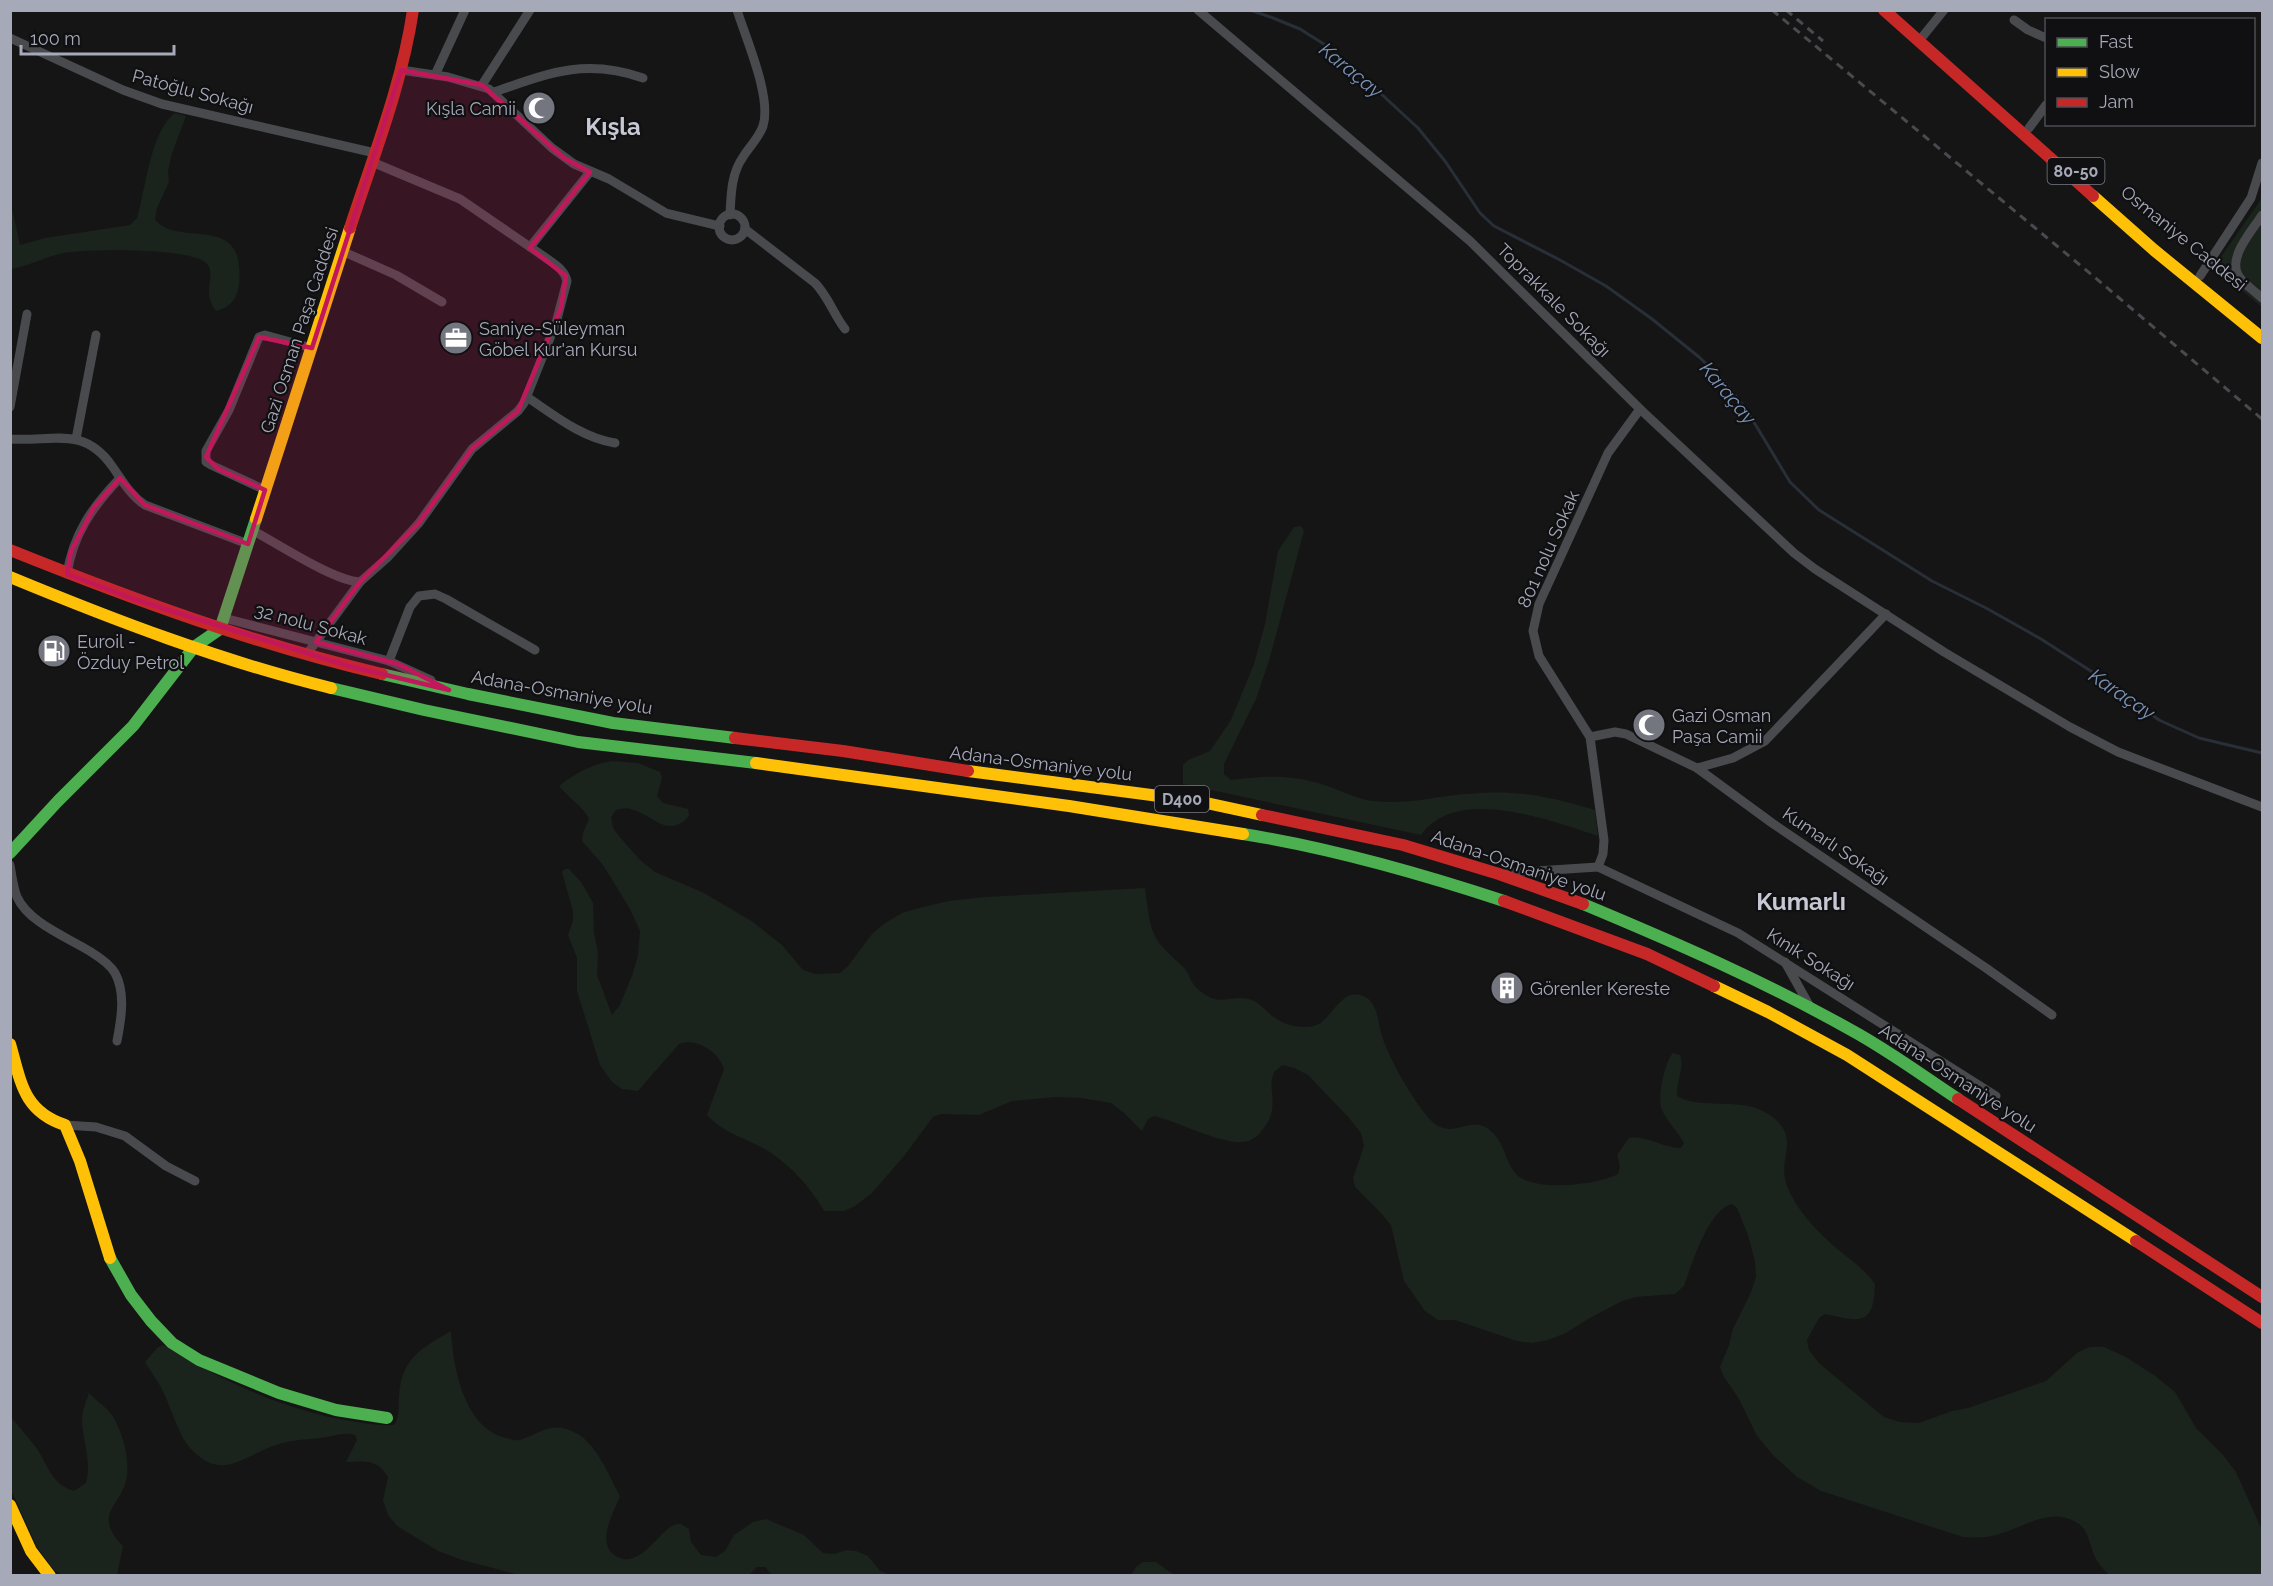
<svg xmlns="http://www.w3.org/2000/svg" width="2273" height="1586" font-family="Raleway,sans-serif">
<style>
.green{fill:#1b231d}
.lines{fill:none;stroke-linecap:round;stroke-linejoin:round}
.stream{stroke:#282f38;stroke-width:3}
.street{stroke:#494a4e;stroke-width:9}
.fast{stroke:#4caf50;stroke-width:12}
.slow{stroke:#ffc107;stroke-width:12}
.jam{stroke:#c62828;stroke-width:12}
.rail{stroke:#494a4e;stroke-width:3;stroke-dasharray:8 6;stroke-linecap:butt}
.marked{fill:#c2185b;fill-opacity:0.2;stroke:#c2185b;stroke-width:4.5;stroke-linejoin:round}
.labels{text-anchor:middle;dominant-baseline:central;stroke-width:4.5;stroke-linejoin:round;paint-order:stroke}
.shield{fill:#100f11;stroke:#787b86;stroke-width:1.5}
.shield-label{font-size:16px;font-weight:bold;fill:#a5a9b8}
.street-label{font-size:18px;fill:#a5a9b8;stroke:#100f11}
.poi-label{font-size:18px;fill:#a5a9b8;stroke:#100f11;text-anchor:start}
.water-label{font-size:20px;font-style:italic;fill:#7993b5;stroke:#100f11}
.district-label{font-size:24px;font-weight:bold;fill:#c6c9d3;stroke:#100f11}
</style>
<rect width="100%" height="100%" fill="#151515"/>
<g class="green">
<path d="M175,113L186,116L172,153L168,171L169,182L157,208L155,219C175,247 236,216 239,267C240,274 240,282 238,290C235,302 227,308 216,311C214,308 211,303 210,299C206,288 215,273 207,264C193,247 86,249 63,253C45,257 29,266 11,269V204L20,245L45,238L130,225L137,218C146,188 150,132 175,113Z"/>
<polygon points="2262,198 2262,307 2214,267"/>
<path d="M1301,526L1304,531L1269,661L1256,699L1224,764V774L1231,780C1264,776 1289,774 1321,784C1339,789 1355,799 1373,801C1404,805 1434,797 1465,794C1514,789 1548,796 1595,810L1598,836C1551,821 1457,784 1421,835L1183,784V765L1188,760L1210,751L1231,720L1254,664L1265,624L1278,551L1294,527Z"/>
<path d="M612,761L638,763L660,772L662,778L657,796L663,803L688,809L689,816C667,840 653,814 630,809C626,808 620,809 616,810L611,817L613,828L619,836L640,860L655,872L704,893L753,922L782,945L803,970L815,974L840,973L848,966L872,934L885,923L902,913L923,907L949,901L986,897L1145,888C1148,907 1148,928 1160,944C1168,954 1178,961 1186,970C1189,974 1189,978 1192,982C1195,988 1207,997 1214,999C1227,1002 1240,994 1254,1001C1261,1004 1266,1011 1271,1015C1283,1025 1299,1029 1314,1026C1333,1021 1340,985 1365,997C1377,1002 1378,1021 1381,1033C1389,1059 1410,1095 1427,1116C1453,1148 1470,1107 1495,1135C1505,1146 1506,1164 1517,1175C1536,1192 1597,1185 1618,1174L1620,1166L1617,1155L1629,1138C1647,1135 1662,1148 1681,1148L1684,1143C1678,1132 1667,1121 1662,1110C1657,1098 1664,1063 1673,1053L1680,1055C1685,1068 1676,1082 1677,1096C1701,1111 1741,1095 1770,1115C1803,1139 1776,1157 1787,1186C1797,1211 1816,1230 1835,1247C1849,1259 1864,1268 1875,1284C1874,1328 1859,1321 1825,1314L1819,1318L1807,1340L1809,1350L1819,1363L1838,1379L1884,1417L1900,1422L1919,1423L1952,1411L1968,1408L2046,1381L2078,1352L2090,1347H2104L2124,1356L2154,1375L2175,1392L2196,1428L2223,1455L2236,1472L2262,1530V1575H2109C2104,1570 2098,1564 2095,1557C2090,1547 2089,1531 2079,1524C2051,1505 2026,1527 1999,1534C1987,1538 1976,1538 1963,1537L1821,1491L1797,1477L1773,1455L1757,1436L1739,1399L1724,1377L1720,1367L1729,1345L1733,1329L1751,1292L1756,1277L1755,1262L1748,1235L1737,1208L1732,1204C1708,1210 1692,1264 1684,1286L1675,1294L1636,1297L1622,1301L1588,1319L1566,1333L1548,1340L1532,1343L1517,1341L1455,1320H1438L1425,1311L1404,1281L1391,1225L1380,1212L1355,1187L1353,1178L1364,1146L1361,1133L1349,1118L1308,1075L1294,1068L1282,1065C1282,1066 1275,1071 1275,1071C1265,1087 1282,1106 1263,1129C1260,1134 1254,1139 1249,1141C1226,1148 1178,1121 1154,1116L1148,1119L1142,1131L1124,1113L1111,1103L1082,1098L1056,1097L1012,1101L979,1115L941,1114L933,1117L904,1156L872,1193L855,1206L844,1211H824C809,1185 786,1160 759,1146C741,1137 721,1131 707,1115L724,1069C719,1052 696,1037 679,1044L638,1091L622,1089L612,1082L600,1065L577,991V958L568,935L573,921V911L562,872L565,869H569L581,882L593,903L594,933L598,952L597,975L612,1015L620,1005L633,973L638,955L640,931L630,909L603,865L582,841L583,833L589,819C584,807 567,797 559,786C574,774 592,764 612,761Z"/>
<path d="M451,1331C453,1367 464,1428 506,1438C511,1439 516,1441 520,1440C541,1433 552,1420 576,1433C597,1444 609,1476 620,1496C614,1512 597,1540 613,1554C637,1573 656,1535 672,1526C674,1524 678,1524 681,1524L689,1529L691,1542L701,1555L716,1557L725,1551L734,1535L753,1522L766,1519L804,1535L823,1553L834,1554L846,1550L856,1551L868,1556L880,1571L890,1575H864L862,1574L858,1576L772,1575L765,1567H757L748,1576H523L462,1560L438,1551L397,1526L388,1515L383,1500L388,1477C378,1459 365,1461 346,1462L357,1440L355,1435C343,1431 331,1437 319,1438C303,1440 289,1440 273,1446C242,1457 221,1482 190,1448C180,1437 172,1412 166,1398C161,1385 152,1374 145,1362L158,1347L164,1345C218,1379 276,1406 339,1419C357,1422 376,1426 394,1425C400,1417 398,1407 399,1397C401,1359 420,1349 451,1331Z"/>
<path d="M89,1393C98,1403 109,1408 115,1420C123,1436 129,1456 127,1475C124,1506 90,1512 123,1546L117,1575H62L54,1570L37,1547L11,1490V1417C19,1427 27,1436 35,1446C49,1465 49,1483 74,1491L86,1483C92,1461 83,1443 82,1421C82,1411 86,1402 89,1393Z"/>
<polygon points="1143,1562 1156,1562 1174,1575 1131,1575 1136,1567"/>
</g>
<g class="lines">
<polyline class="stream" points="1250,10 1273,18 1300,29 1327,46 1351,66 1418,128 1445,161 1480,213 1494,226 1560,260 1606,286 1652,319 1699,357 1722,379 1746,409 1790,482 1819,510 1932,581 1986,608 2041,639 2097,675 2159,720 2199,738 2262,753"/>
<g class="street">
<polyline points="1198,10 1470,241 1640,409 1794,553 1815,569 1944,652 2070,727 2118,752 2262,807"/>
<polyline points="2014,20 2028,30 2046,38"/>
<polyline points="1923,36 1944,10"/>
<polyline points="10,38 123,90 162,104 375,153"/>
<polyline points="401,70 448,77 489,89 552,148 574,164 609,179 666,213 720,226"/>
<polyline points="435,75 465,10"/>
<polyline points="482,85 530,10"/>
<path d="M494,92C549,73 585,58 643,78"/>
<polyline points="2029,128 2046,105"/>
<circle cx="732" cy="227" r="13"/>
<path d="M730,215C731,195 731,174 743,157C749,147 759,138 763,126C772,97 746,39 737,10"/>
<path d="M2262,215C2253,230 2228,256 2238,275C2243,284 2255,291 2262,298"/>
<path d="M745,229L815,283C828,296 834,315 845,329"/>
<polyline points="530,247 590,172"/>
<polyline points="344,252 396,275 442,302"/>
<polyline points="2200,276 2251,198 2262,163"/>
<path d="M527,397C554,415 582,438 615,443"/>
<polyline points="10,407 27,314"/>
<path d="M10,439C52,442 83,425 112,466C122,480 130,495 145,505L248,544"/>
<polyline points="76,439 96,335"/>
<polyline points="265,490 211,465 206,462 206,451 229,410 259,337 265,335 312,348"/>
<path d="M252,530C278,544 334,581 360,582"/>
<path d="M67,574C73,534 93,506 120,478"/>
<polyline points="224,618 389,661 431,680"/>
<path d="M307,654L360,582L387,558L419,523L472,449L518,411L524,403L556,323L567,281C565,271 557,266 549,260L460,199L372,162"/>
<polyline points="389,661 410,607 419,596 435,594 446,599 535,650"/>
<polyline points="1590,737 1615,732 1626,734 1697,768 1772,823 1986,968 2052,1015"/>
<polyline points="1697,768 1733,758 1765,741 1886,614"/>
<path d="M10,865C12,876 13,887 17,897C29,923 67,937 91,952C99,957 110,964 115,973C126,993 121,1020 117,1041"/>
<polyline points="1598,867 1738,933 1996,1096"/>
<polyline points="1506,873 1598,867 1603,854 1604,840 1590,737 1539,656 1533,631 1539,604 1608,453 1640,409"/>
<polyline points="1785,962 1809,1005"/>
<polyline points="65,1125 96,1127 125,1136 166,1166 195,1181"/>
</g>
<g class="fast">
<polyline points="382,674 468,694 613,723 735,738"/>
<polyline points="331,688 424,710 578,742 756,763"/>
<path d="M1243,834C1332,848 1419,873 1504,901"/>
<polyline points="10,853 58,801 133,726 194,647 220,629 256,519"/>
<path d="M1583,904C1674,942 1764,981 1851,1030C1888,1050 1923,1076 1958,1099"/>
<polyline points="110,1258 131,1295 151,1321 172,1343 199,1360 279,1393 336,1410 387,1418"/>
</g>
<g class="slow">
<polyline points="2093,196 2154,250 2262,338"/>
<polyline points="256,519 350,228"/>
<path d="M10,577C114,620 221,661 331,688"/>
<polyline points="756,763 1069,806 1243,834"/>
<polyline points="968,771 1197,801 1262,815"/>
<polyline points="1714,986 1768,1012 1847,1055 2136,1241"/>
<path d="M10,1044C21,1082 23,1111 65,1125L80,1161L110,1258"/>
<polyline points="10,1505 31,1551 50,1576"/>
</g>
<g class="jam">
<polyline points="1884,10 2093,196"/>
<path d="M350,228C373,157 402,85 413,10"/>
<path d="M10,550C132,599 254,644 382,674"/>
<polyline points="735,738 843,751 968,771"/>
<polyline points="1262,815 1403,845 1499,874 1583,904"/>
<polyline points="1504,901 1647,954 1714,986"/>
<polyline points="1958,1099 2262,1297"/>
<polyline points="2136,1241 2262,1323"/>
</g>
<g class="rail">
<polyline points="1772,10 2092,275 2262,419"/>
<polyline points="1786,10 1823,41"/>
</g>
</g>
<path class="marked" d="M401,70L482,85L564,158L590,172L530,248L566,276L561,308L518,411L472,449L419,523L360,582L316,642L398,664L449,690L348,666L133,599L67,574L71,551L94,507L120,478L145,505L248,544L265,490L218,469L206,457L259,337L312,348Z"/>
<defs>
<g id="mosque-disc" transform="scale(1.725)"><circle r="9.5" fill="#73757f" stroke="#100f11"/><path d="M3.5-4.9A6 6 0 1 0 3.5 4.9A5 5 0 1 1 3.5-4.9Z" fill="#fff"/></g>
<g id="office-disc" transform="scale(1.725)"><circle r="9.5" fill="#73757f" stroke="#100f11"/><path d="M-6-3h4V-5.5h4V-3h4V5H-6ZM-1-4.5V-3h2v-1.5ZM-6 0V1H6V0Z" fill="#fff"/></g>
<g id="fuel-disc" transform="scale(1.725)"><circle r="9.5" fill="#73757f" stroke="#100f11"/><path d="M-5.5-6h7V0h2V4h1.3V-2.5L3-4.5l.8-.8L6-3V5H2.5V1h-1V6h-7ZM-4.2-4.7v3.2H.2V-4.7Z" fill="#fff"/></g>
<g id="building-disc" transform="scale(1.725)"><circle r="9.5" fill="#73757f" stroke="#100f11"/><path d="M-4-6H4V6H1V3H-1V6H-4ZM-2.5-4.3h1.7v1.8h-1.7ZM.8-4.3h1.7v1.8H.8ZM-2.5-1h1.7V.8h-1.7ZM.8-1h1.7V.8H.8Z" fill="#fff"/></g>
</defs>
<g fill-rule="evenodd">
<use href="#mosque-disc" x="539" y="108"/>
<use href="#office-disc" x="456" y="338"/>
<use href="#fuel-disc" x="54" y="651"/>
<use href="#mosque-disc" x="1649" y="725"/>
<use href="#building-disc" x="1507" y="988"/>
</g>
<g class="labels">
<g class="shield">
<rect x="2047.5" y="158" width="57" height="26" rx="4.5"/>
<rect x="1155" y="786" width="54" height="26" rx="4.5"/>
</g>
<g class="shield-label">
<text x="2076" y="171">80-50</text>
<text x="1182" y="799">D400</text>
</g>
<g class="street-label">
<text transform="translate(193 91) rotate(15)">Patoğlu Sokağı</text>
<text transform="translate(2184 238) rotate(39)">Osmaniye Caddesi</text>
<text transform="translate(1554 300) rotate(45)">Toprakkale Sokağı</text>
<text transform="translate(299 330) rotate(-72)">Gazi Osman Paşa Caddesi</text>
<text transform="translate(1548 549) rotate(-66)">801 nolu Sokak</text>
<text transform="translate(311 624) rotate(15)">32 nolu Sokak</text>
<text transform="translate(562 692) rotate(10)">Adana-Osmaniye yolu</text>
<text transform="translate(1041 763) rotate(7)">Adana-Osmaniye yolu</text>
<text transform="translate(1836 846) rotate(34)">Kumarlı Sokağı</text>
<text transform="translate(1519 865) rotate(19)">Adana-Osmaniye yolu</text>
<text transform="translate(1811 959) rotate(32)">Kınık Sokağı</text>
<text transform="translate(1958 1078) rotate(33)">Adana-Osmaniye yolu</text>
</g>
<g class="poi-label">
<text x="516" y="108" text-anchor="end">Kışla Camii</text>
<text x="479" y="328">Saniye-Süleyman<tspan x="479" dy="21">Göbel Kur'an Kursu</tspan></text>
<text x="77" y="641">Euroil -<tspan x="77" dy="21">Özduy Petrol</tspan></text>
<text x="1672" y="715">Gazi Osman<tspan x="1672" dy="21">Paşa Camii</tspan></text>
<text x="1530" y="988">Görenler Kereste</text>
</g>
<g class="water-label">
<text transform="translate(1351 70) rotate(39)">Karaçay</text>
<text transform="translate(1728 393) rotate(50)">Karaçay</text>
<text transform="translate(2122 694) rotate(34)">Karaçay</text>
</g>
<g class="district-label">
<text x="613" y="126">Kışla</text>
<text x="1801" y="901">Kumarlı</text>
</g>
</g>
<rect width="2273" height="1586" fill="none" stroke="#a5a9b8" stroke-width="24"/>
<rect x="2045" y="18" width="210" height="108" fill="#100f11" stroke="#4c4d54" stroke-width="1.5"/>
<rect x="2057" y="38" width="30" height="9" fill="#4caf50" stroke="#4c4d54" stroke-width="1.5"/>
<text x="2099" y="48" font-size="18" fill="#a5a9b8">Fast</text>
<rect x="2057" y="68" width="30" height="9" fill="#ffc107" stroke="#4c4d54" stroke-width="1.5"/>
<text x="2099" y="78" font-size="18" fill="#a5a9b8">Slow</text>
<rect x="2057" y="98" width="30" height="9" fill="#c62828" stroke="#4c4d54" stroke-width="1.5"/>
<text x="2099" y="108" font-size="18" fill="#a5a9b8">Jam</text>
<path d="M21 45v9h153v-9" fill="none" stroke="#a5a9b8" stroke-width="3"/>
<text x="30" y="45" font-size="18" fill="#a5a9b8" stroke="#100f11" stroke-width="4.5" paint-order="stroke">100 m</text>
</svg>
